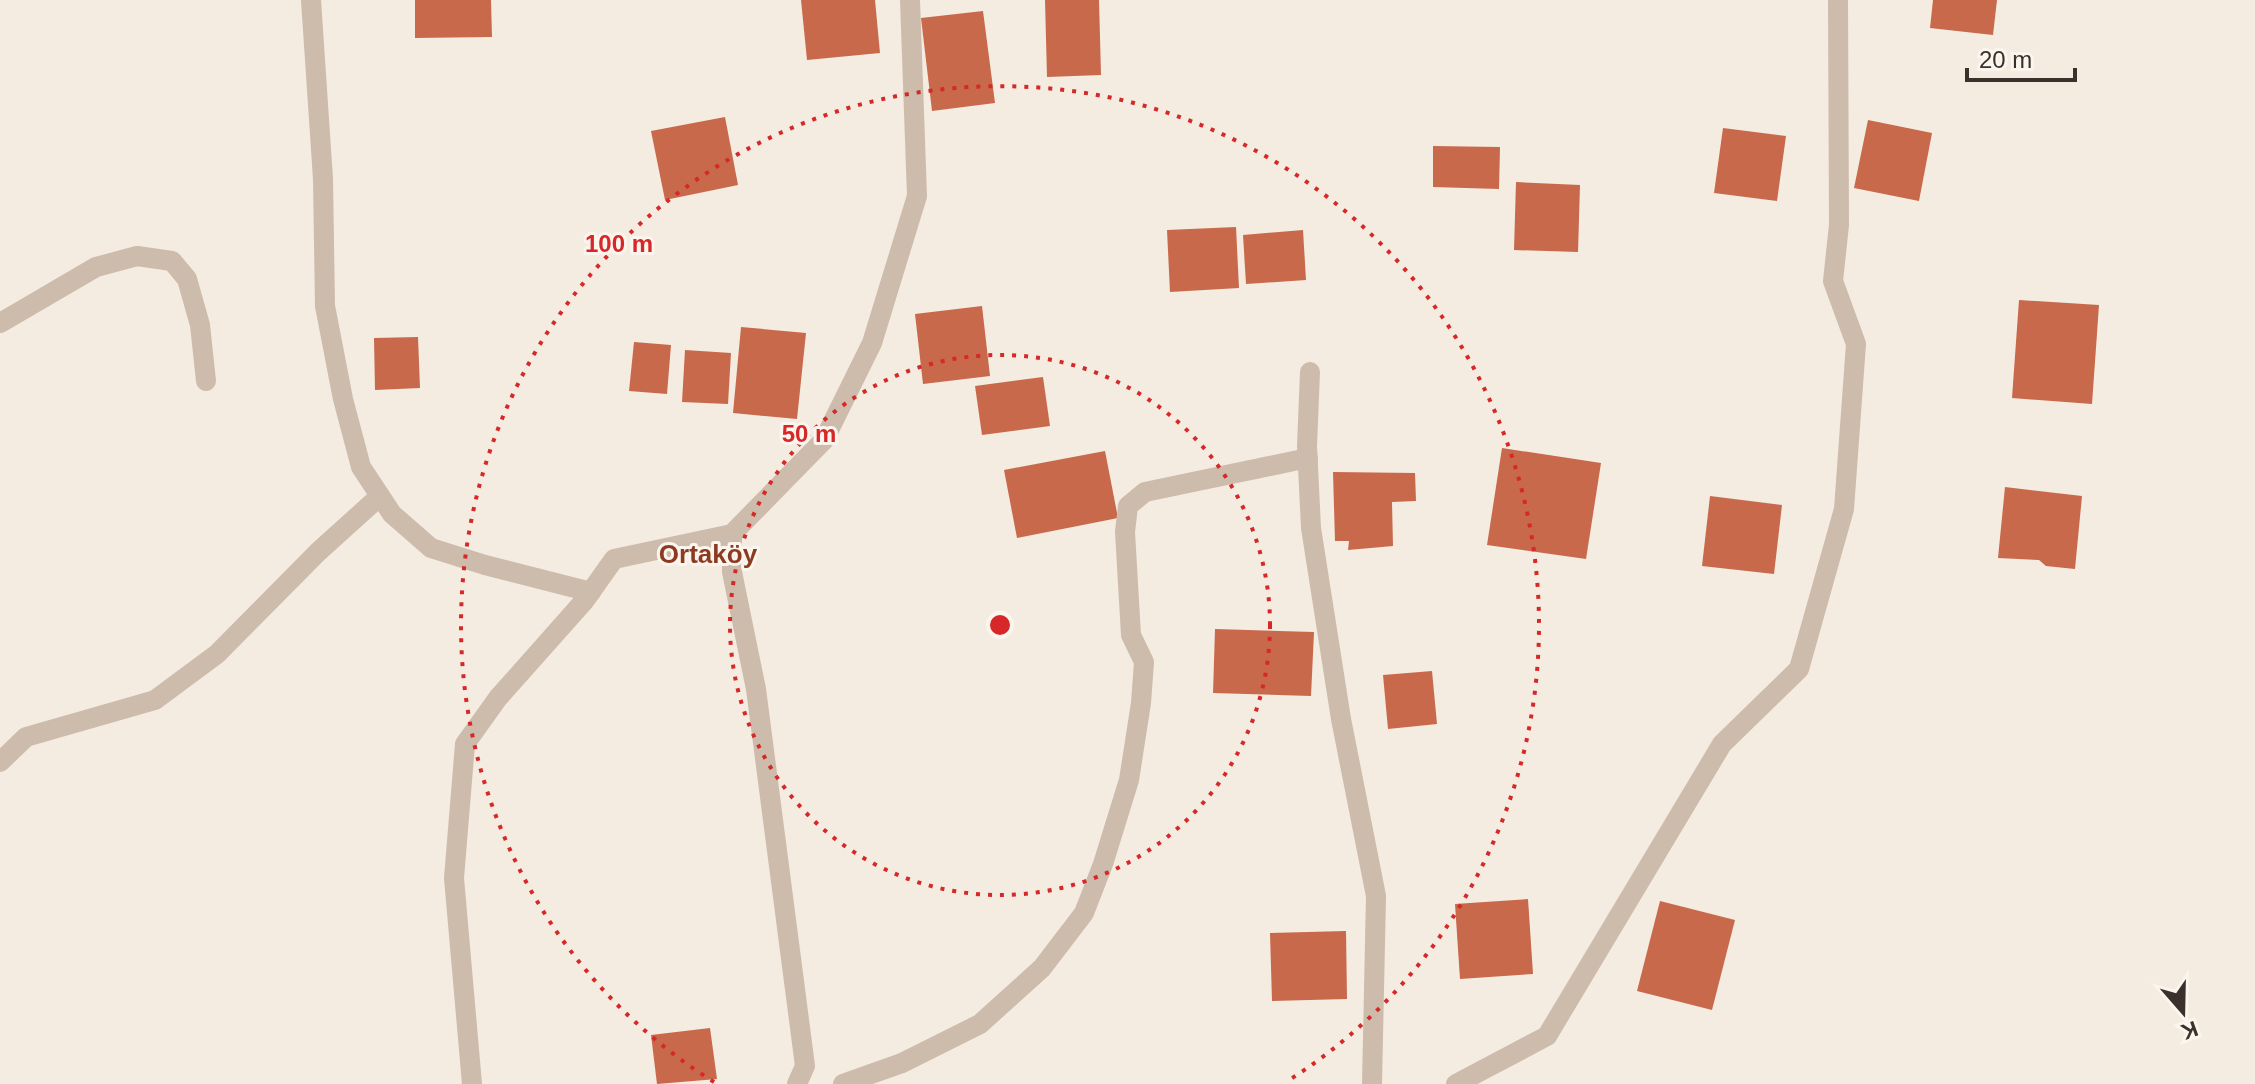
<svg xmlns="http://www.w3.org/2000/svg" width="2255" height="1084" font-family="Arial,sans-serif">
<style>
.building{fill:#c8694b}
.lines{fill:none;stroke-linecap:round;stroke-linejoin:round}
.minor{stroke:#cdbbac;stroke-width:20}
.ring{fill:none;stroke:#d62828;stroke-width:4;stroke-dasharray:4 8}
.labels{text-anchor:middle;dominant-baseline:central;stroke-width:6;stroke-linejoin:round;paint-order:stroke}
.quarter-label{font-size:26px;font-weight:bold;fill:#8c3b22;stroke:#fbf5ee}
.centre{fill:#d62828;stroke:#fbf5ee;stroke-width:4}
.ring-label{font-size:24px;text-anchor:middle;font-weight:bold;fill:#d62828;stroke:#fbf5ee;stroke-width:6;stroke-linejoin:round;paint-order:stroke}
</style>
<rect width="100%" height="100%" fill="#f4ebe1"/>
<g class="building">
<polygon points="415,0 491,0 492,37 415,38"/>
<polygon points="801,0 875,0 880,53 807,60"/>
<polygon points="1045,0 1099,0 1101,75 1047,77"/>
<polygon points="1933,0 1997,0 1993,35 1930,28"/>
<polygon points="983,11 995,103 932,111 921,18"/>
<polygon points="725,117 738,185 665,200 651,131"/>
<polygon points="1868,120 1932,133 1919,201 1854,188"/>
<polygon points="1723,128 1786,136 1777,201 1714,193"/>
<polygon points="1433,146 1500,147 1499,189 1433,187"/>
<polygon points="1516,182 1580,185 1578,252 1514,250"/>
<polygon points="1236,227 1239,288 1170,292 1167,230"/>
<polygon points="1303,230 1306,280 1246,284 1243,235"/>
<polygon points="2019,300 2099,305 2092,404 2012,398"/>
<polygon points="982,306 990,376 923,384 915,314"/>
<polygon points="741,327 806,333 797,419 733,413"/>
<polygon points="418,337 420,388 375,390 374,338"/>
<polygon points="634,342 671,345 667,394 629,391"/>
<polygon points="685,350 731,353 728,404 682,402"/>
<polygon points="1043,377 1050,426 982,435 975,386"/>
<polygon points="1502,448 1601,463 1586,559 1487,545"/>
<polygon points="1105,451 1118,518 1017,538 1004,470"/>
<polygon points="1333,472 1415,473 1416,501 1392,502 1393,546 1348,550 1349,541 1335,541"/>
<polygon points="2005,487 2082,496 2075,569 2046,566 2039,560 1998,558"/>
<polygon points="1710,496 1782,505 1774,574 1702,566"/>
<polygon points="1215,629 1314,632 1311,696 1213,693"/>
<polygon points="1432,671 1437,724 1388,729 1383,675"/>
<polygon points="1528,899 1533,974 1460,979 1455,904"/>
<polygon points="1660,901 1735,920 1712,1010 1637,991"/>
<polygon points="1346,931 1347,999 1272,1001 1270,933"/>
<polygon points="710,1028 717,1079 657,1084 651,1035"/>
</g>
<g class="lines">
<g class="minor">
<polyline points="311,0 323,179 325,306 343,399 361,467 392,514 431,548 485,565 591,592"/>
<polyline points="0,323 96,267 137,256 172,261 187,279 200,325 206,381"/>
<polyline points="1310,372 1307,446 1311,528 1341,719 1376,896 1372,1084"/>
<polyline points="0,762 26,737 155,700 217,654 318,552 380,496"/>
<polyline points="472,1084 454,878 465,744 498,698 585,600 614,559 732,534"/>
<polyline points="797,1084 805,1066 756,689 732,572 732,534 824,440 872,343 917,196 910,0"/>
<polyline points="843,1084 902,1063 980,1024 1042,968 1084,913 1103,864 1129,780 1141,703 1144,662 1131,635 1125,532 1128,506 1145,492 1308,458"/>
<polyline points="1456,1084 1547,1036 1722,744 1799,669 1844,509 1856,344 1833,281 1839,225 1838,0"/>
</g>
</g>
<g class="ring">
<circle cx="1000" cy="625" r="270"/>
<path d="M714 1082A539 539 0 1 1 1286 1082"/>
</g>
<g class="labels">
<g class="quarter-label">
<text x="708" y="554">Ortaköy</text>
</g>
</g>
<circle cx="1000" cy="625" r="12" class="centre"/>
<g class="ring-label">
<text x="619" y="252">100 m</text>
<text x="809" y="442">50 m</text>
</g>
<g transform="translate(2183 1012) rotate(160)" stroke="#fbf5ee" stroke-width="6" paint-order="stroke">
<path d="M0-6L14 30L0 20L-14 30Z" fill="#3b302b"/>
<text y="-12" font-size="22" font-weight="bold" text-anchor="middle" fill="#3b302b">K</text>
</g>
<path d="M1967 68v12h108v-12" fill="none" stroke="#3b302b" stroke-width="4"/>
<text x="1979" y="68" font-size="24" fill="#3b302b" stroke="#fbf5ee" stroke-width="6" paint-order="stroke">20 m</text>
</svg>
